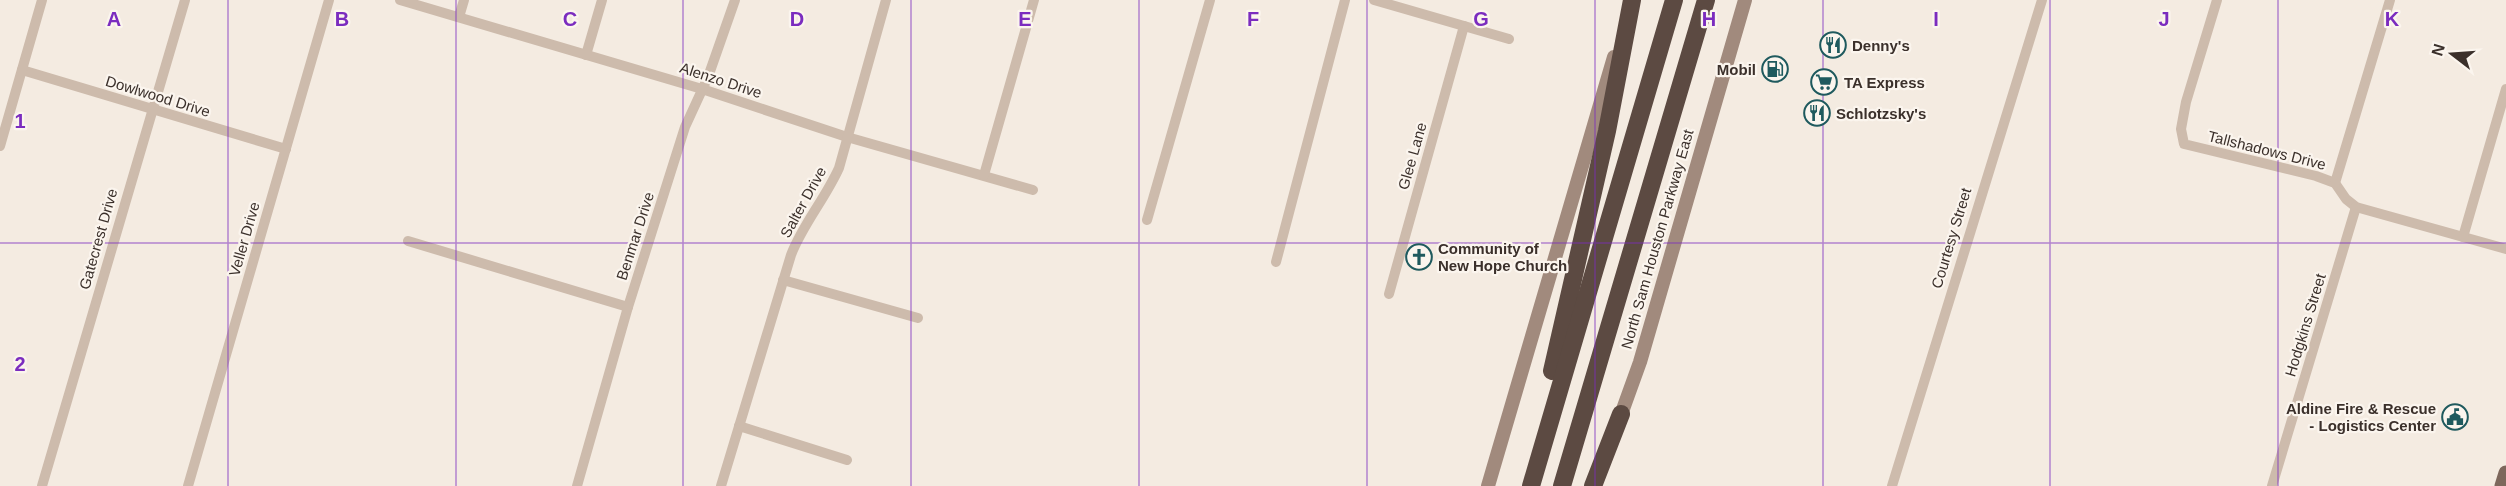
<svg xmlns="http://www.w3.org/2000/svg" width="2506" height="486" font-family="Arial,sans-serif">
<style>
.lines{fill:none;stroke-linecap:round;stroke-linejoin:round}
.street{stroke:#cdbbac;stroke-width:10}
.secondary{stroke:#a18a7d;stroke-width:14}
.primary{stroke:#7d675c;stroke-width:15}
.highway{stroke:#5c4a42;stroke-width:18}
.grid{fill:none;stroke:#7b2cbf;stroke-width:1.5;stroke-opacity:0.55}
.labels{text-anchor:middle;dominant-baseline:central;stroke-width:4.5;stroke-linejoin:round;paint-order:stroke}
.poi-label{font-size:15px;font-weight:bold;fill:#3b302b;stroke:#fbf5ee;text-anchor:start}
.street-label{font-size:15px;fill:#3b302b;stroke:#fbf5ee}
.grid-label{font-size:20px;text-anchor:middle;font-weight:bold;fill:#7b2cbf;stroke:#fbf5ee;stroke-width:4.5;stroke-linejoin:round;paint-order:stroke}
</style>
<rect width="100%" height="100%" fill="#f4ebe1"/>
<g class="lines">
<g class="street">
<path d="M400 0 702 89 847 137 1033 190"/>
<path d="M1374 0 1509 39"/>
<path d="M2217 0 2186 102 2181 129 2184 144 2316 176 2335 183 2346 199 2356 207 2506 249"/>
<path d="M459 17 464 0"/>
<path d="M586 55 602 0"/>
<path d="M22 70 286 149"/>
<path d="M0 146 42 0"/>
<path d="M984 175 1034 0"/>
<path d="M2335 183 2390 0"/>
<path d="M1147 220 1210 0"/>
<path d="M2463 237 2506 89"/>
<path d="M408 241 628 307"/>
<path d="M1276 262 1345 0"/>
<path d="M783 280 918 318"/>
<path d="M1389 294 1464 26"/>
<path d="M739 426 847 460"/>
<path d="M42 486 185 0"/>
<path d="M188 486 329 0"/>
<path d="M577 486 628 307 685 127 708 77 735 0"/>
<path d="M721 486 791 255C803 224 825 199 839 168L886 0"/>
<path d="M1892 486 2042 0"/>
<path d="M2272 486 2356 207"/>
</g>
<g class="secondary">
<path d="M1618 423 1640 362 1745 0"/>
<path d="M1488 486 1614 57"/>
</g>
<path class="primary" d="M2502 486 2506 473"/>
<g class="highway">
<path d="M1552 371 1607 131 1632 0"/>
<path d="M1531 486 1674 0"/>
<path d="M1562 486 1706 0"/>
<path d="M1593 486 1621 414"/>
</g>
</g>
<path class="grid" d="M228 0V486M456 0V486M683 0V486M911 0V486M1139 0V486M1367 0V486M1595 0V486M1823 0V486M2050 0V486M2278 0V486M0 243H2506"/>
<defs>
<g id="restaurant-ring" transform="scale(1.35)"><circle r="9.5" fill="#fbf5ee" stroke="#1f5a5e" stroke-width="1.5"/><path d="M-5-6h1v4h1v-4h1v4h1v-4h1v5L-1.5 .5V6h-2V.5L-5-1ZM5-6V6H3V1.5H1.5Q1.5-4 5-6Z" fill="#1f5a5e"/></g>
<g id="fuel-ring" transform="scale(1.35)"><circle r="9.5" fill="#fbf5ee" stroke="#1f5a5e" stroke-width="1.5"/><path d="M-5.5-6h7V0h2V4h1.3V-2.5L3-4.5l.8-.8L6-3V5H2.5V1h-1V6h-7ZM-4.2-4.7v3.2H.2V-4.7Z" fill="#1f5a5e"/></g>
<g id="supermarket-ring" transform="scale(1.35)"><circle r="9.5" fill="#fbf5ee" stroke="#1f5a5e" stroke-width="1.5"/><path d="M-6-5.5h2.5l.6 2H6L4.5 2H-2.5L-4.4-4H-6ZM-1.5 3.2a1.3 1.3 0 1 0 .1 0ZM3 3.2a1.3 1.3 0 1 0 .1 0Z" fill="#1f5a5e"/></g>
<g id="church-ring" transform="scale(1.35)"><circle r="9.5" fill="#fbf5ee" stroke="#1f5a5e" stroke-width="1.5"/><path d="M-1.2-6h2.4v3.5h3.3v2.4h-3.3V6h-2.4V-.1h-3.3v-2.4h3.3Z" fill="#1f5a5e"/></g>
<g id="civic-ring" transform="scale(1.35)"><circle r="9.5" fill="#fbf5ee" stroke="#1f5a5e" stroke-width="1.5"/><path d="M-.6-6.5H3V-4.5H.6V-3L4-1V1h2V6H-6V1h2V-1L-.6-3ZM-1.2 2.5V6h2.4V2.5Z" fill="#1f5a5e"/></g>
</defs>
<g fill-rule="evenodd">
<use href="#restaurant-ring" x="1833" y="45"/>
<use href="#fuel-ring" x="1775" y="69"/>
<use href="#supermarket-ring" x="1824" y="82"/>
<use href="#restaurant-ring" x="1817" y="113"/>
<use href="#church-ring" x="1419" y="257"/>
<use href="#civic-ring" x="2455" y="417"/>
</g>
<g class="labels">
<g class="poi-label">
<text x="1852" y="45">Denny's</text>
<text x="1756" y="69" text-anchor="end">Mobil</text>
<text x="1844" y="82">TA Express</text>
<text x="1836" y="113">Schlotzsky's</text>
<text x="1438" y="248">Community of<tspan x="1438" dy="17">New Hope Church</tspan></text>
<text x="2436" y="408" text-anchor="end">Aldine Fire &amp; Rescue<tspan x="2436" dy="17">- Logistics Center</tspan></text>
</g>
<g class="street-label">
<text transform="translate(721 80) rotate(18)">Alenzo Drive</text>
<text transform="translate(158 96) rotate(17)">Dowlwood Drive</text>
<text transform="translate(2267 150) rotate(14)">Tallshadows Drive</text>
<text transform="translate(1412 156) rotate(-74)">Glee Lane</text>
<text transform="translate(803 202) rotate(-61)">Salter Drive</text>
<text transform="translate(635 236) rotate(-72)">Benmar Drive</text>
<text transform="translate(1951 238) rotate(-73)">Courtesy Street</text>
<text transform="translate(98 239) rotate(-74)">Gatecrest Drive</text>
<text transform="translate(244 239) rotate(-74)">Veller Drive</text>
<text transform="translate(1657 239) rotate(-74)">North Sam Houston Parkway East</text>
<text transform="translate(2305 325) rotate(-73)">Hodgkins Street</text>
</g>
</g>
<g class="grid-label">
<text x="114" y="26">A</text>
<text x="342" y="26">B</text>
<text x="570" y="26">C</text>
<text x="797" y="26">D</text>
<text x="1025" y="26">E</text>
<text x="1253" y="26">F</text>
<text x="1481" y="26">G</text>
<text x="1709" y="26">H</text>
<text x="1936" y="26">I</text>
<text x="2164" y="26">J</text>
<text x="2392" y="26">K</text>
<text x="20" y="128">1</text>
<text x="20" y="371">2</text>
</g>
<g transform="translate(2452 54) rotate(287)" stroke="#fbf5ee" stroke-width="4.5" paint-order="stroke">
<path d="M0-4.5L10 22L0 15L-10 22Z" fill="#3b302b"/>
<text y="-9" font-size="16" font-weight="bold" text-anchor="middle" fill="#3b302b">N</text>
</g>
</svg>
